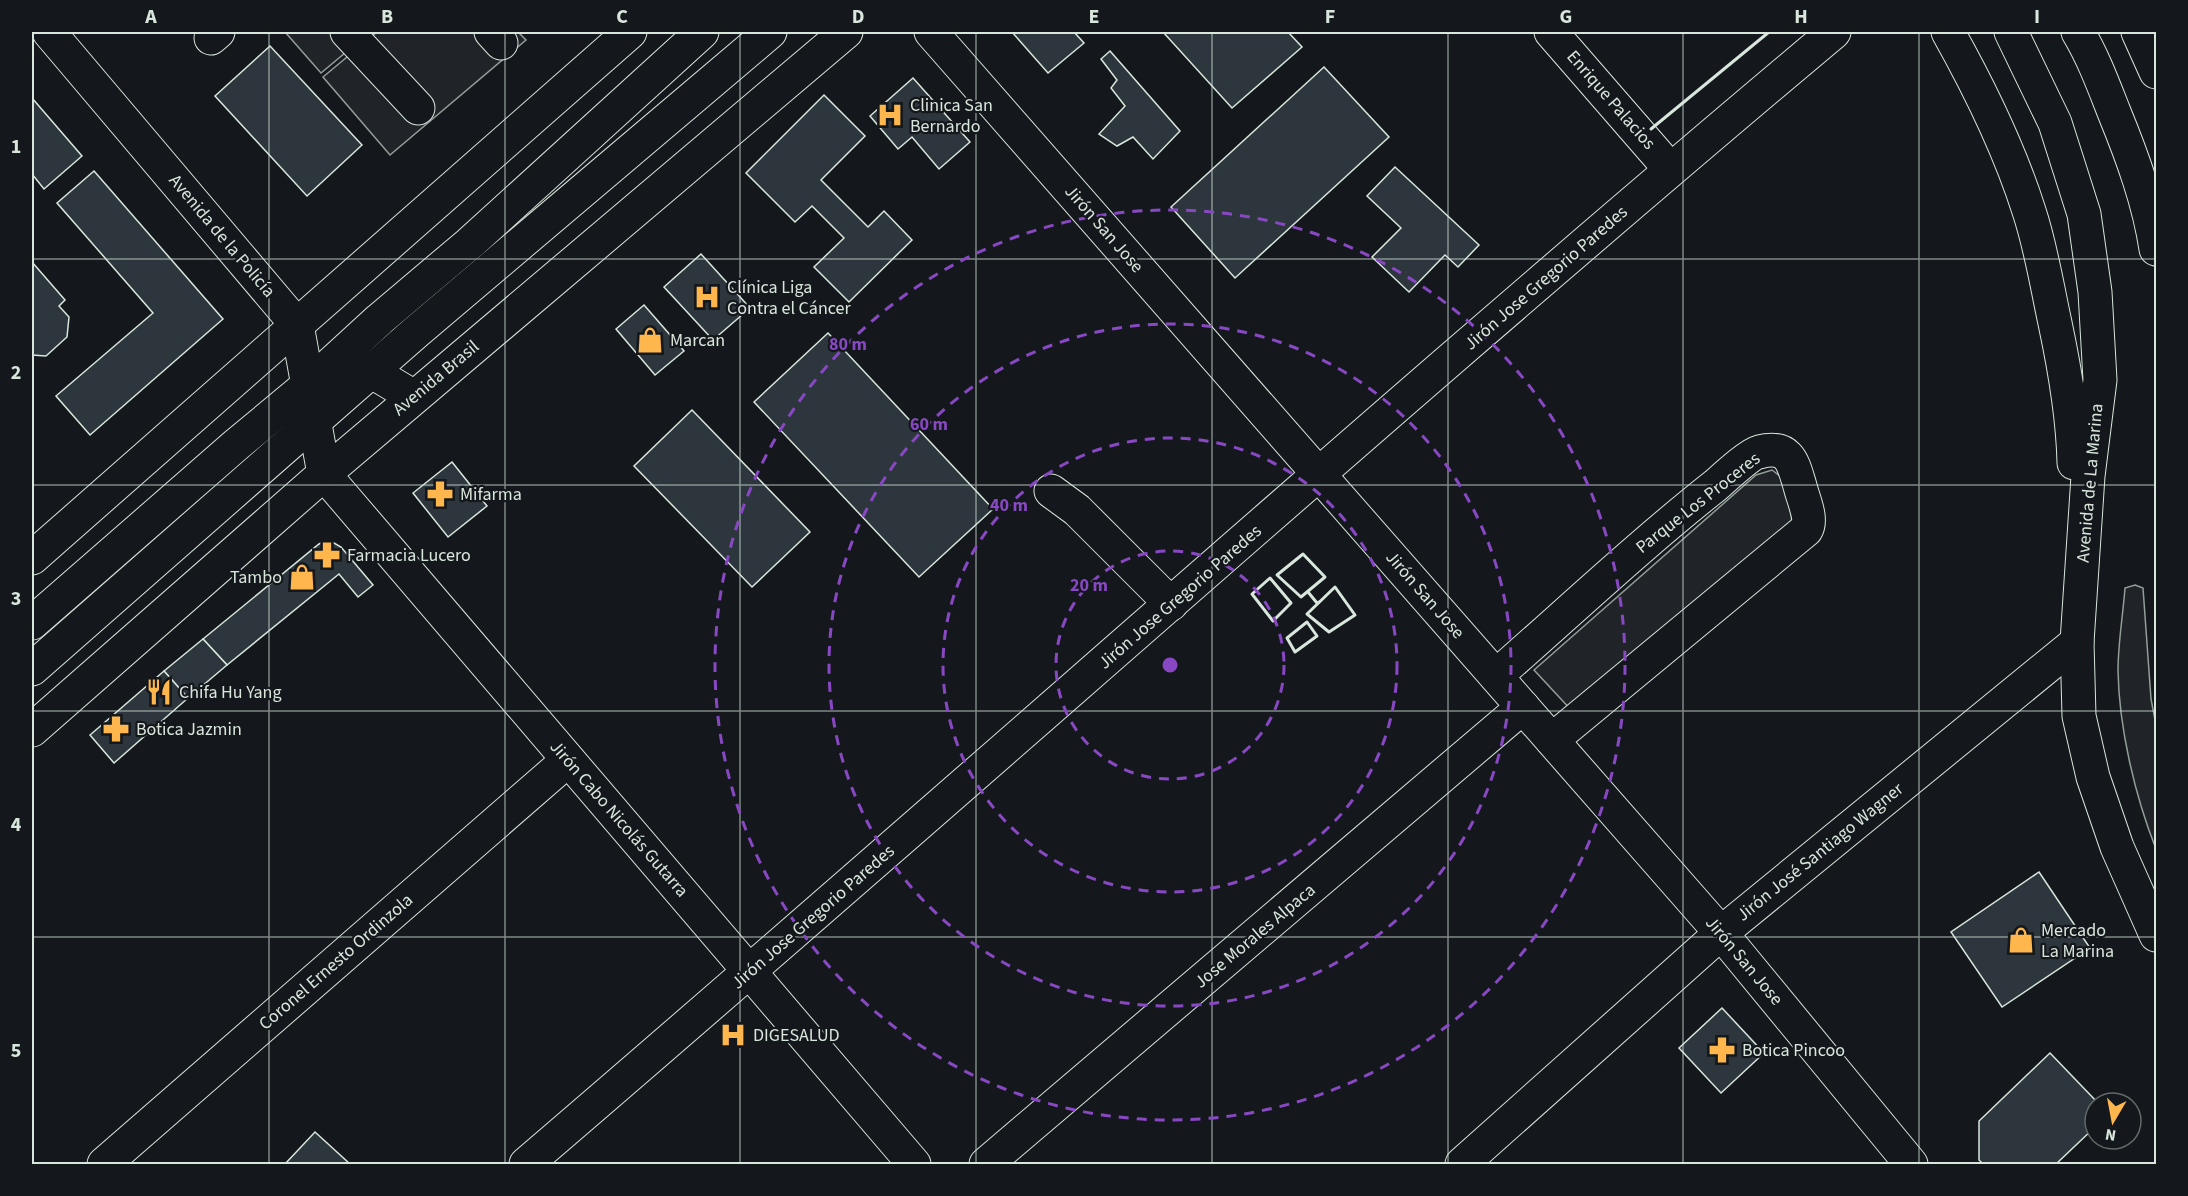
<svg xmlns="http://www.w3.org/2000/svg" width="2188" height="1196" font-family="'Source Sans 3',sans-serif">
<style>
.green{fill:#202428;stroke:#939e99;stroke-width:1.5}
.building{fill:#2c363c;stroke:#d8e6dc;stroke-width:1.5}
.lines{fill:none;stroke-linecap:round;stroke-linejoin:round}
.minor-casing{stroke:#d8e6dc;stroke-width:35}
.major-casing{stroke:#d8e6dc;stroke-width:35}
.minor{stroke:#14181c;stroke-width:33}
.major{stroke:#14181c;stroke-width:33}
.wall{stroke:#d8e6dc;stroke-width:3}
.grid{fill:none;stroke:#d8e6dc;stroke-width:1.5;stroke-opacity:0.55}
.ring{fill:none;stroke:#8948c3;stroke-width:3;stroke-dasharray:10 8}
.labels{text-anchor:middle;dominant-baseline:central;stroke-width:4.5;stroke-linejoin:round;paint-order:stroke}
.street-label{font-size:18px;fill:#d8e6dc;stroke:#14181c}
.poi-label{font-size:18px;fill:#d8e6dc;stroke:#14181c;text-anchor:start}
.centre{fill:#8948c3;stroke:#14181c;stroke-width:3}
.ring-label{font-size:18px;text-anchor:middle;font-weight:bold;fill:#8948c3;stroke:#14181c;stroke-width:4.5;stroke-linejoin:round;paint-order:stroke}
.neatline{fill:none;stroke:#d8e6dc;stroke-width:2}
.grid-label{font-size:20px;text-anchor:middle;font-weight:bold;fill:#d8e6dc}
</style>
<rect width="100%" height="100%" fill="#14181c"/>
<g class="green">
<path d="M285 32H370L321 73Z"/>
<path d="M377 32H518L526 40 390 155 323 77Z"/>
<path d="M1772 470 1785 480 1793 521 1573 712 1534 670 1756 475Z"/>
<path d="M2135 585 2143 588 2151 699 2156 725V849C2135 796 2119 728 2118 671 2118 643 2123 615 2125 588Z"/>
</g>
<g class="building">
<path d="M1012 32H1074L1084 43 1048 73Z"/>
<path d="M1163 32H1288L1302 47 1232 108Z"/>
<path d="M270 46 362 145 307 196 215 96Z"/>
<path d="M1110 51 1180 131 1153 159 1133 137 1117 146 1099 134 1125 106 1111 88 1117 80 1101 59Z"/>
<path d="M1324 67 1389 137 1235 278 1171 207Z"/>
<path d="M913 78 970 142 939 169 912 137 898 149 870 116Z"/>
<path d="M824 95 865 136 821 180 868 227 884 211 912 240 849 302 814 267 844 238 812 206 795 222 746 173Z"/>
<path d="M32 98 82 156 44 189 32 174Z"/>
<path d="M1395 167 1479 245 1458 267 1445 255 1409 292 1372 257 1401 228 1367 196Z"/>
<path d="M94 171 223 319 90 435 56 396 153 313 57 203Z"/>
<path d="M701 254 750 308 713 340 664 287Z"/>
<path d="M32 262 65 300 59 306 69 317 67 337 46 356 32 355Z"/>
<path d="M644 305 684 351 655 375 616 329Z"/>
<path d="M828 333 993 509 919 577 754 402Z"/>
<path d="M692 410 810 532 752 587 634 466Z"/>
<path d="M452 462 487 506 448 537 413 493Z"/>
<path d="M325 541 334 543 341 547 373 585 358 597 339 574 227 665 203 639 319 544Z"/>
<path d="M203 639 227 665 188 698 164 671Z"/>
<path d="M164 671 188 698 114 763 90 735Z"/>
<path d="M2039 872 2090 948 2002 1007 1951 932Z"/>
<path d="M1722 1008 1764 1053 1721 1093 1679 1048Z"/>
<path d="M2050 1053 2098 1103H2095V1127L2056 1164H1983L1979 1160V1121Z"/>
<path d="M315 1132 350 1164H285Z"/>
</g>
<g class="lines">
<g class="minor-casing">
<g id="minor">
<path d="M49 32 297 325 324 474 914 1164"/>
<path d="M347 32 418 108"/>
<path d="M491 32 501 43"/>
<path d="M931 32 1721 933 1911 1164"/>
<path d="M1551 32 1670 169"/>
<path d="M211 38 218 32"/>
<path d="M354 361 414 397"/>
<path d="M1051 491 1077 510 1171 604"/>
<path d="M32 623 236 445 307 386 380 319 470 243 702 32"/>
<path d="M32 669 416 332 770 32"/>
<path d="M1496 676C1569 612 1640 545 1716 485 1725 477 1750 454 1759 452 1790 444 1793 463 1800 486 1803 499 1813 519 1806 530L1552 740"/>
<path d="M104 1164 568 760"/>
<path d="M526 1164C964 789 1393 402 1834 32"/>
<path d="M986 1164 1523 707"/>
<path d="M1462 1164 1721 933 2077 642"/>
</g>
</g>
<g class="major-casing">
<g id="major">
<path d="M1948 32C1980 89 2009 148 2029 211 2041 247 2047 286 2055 323 2065 370 2073 416 2074 463"/>
<path d="M2011 32 2055 123 2084 214 2095 292 2100 380 2088 476 2077 642 2079 716 2093 777 2117 847 2156 935"/>
<path d="M2078 32C2093 57 2103 84 2114 112 2132 156 2149 202 2156 249"/>
<path d="M2138 32 2156 72"/>
<path d="M32 558 630 32"/>
<path d="M32 730 324 474 846 32"/>
</g>
</g>
<use href="#minor" class="minor"/>
<use href="#major" class="major"/>
<g class="wall">
<path d="M1651 129 1769 32"/>
<path d="M1303 554 1325 577 1301 597 1277 575Z"/>
<path d="M1270 578 1291 603 1273 621 1252 594Z"/>
<path d="M1335 587 1355 615 1329 632 1307 614Z"/>
<path d="M1308 592 1317 603 1319 602"/>
<path d="M1307 622 1317 636 1295 652 1287 638Z"/>
</g>
</g>
<path class="grid" d="M269 32V1164M505 32V1164M740 32V1164M976 32V1164M1212 32V1164M1448 32V1164M1683 32V1164M1919 32V1164M32 259H2156M32 485H2156M32 711H2156M32 937H2156"/>
<g class="ring">
<circle cx="1170" cy="665" r="114"/>
<circle cx="1170" cy="665" r="227"/>
<circle cx="1170" cy="665" r="341"/>
<circle cx="1170" cy="665" r="455"/>
</g>
<defs>
<g id="hospital-bare" transform="scale(2.07)"><path d="M-5-5h3v3.5h4V-5h3V5h-3V1.5h-4V5h-3Z" fill="#ffb74d" stroke="#14181c" stroke-width="2.5" paint-order="stroke"/></g>
<g id="shop-bare" transform="scale(2.07)"><path d="M-5-2.5h2.3a2.7 3.5 0 0 1 5.4 0H5L5.5 6h-11ZM-1.5-2.5h3a1.5 2.3 0 0 0-3 0Z" fill="#ffb74d" stroke="#14181c" stroke-width="2.5" paint-order="stroke"/></g>
<g id="pharmacy-bare" transform="scale(2.07)"><path d="M-2-6h4v4h4v4h-4v4h-4v-4h-4v-4h4Z" fill="#ffb74d" stroke="#14181c" stroke-width="2.5" paint-order="stroke"/></g>
<g id="restaurant-bare" transform="scale(2.07)"><path d="M-5-6h1v4h1v-4h1v4h1v-4h1v5L-1.5 .5V6h-2V.5L-5-1ZM5-6V6H3V1.5H1.5Q1.5-4 5-6Z" fill="#ffb74d" stroke="#14181c" stroke-width="2.5" paint-order="stroke"/></g>
</defs>
<g fill-rule="evenodd">
<use href="#hospital-bare" x="890" y="115"/>
<use href="#hospital-bare" x="707" y="297"/>
<use href="#shop-bare" x="650" y="340"/>
<use href="#pharmacy-bare" x="440" y="494"/>
<use href="#pharmacy-bare" x="327" y="555"/>
<use href="#shop-bare" x="302" y="577"/>
<use href="#restaurant-bare" x="159" y="692"/>
<use href="#pharmacy-bare" x="116" y="729"/>
<use href="#shop-bare" x="2021" y="940"/>
<use href="#hospital-bare" x="733" y="1035"/>
<use href="#pharmacy-bare" x="1722" y="1050"/>
</g>
<g class="labels">
<g class="street-label">
<text transform="translate(1611 100) rotate(49)">Enrique Palacios</text>
<text transform="translate(1104 229) rotate(49)">Jirón San Jose</text>
<text transform="translate(222 236) rotate(50)">Avenida de la Policía</text>
<text transform="translate(1546 278) rotate(-41)">Jirón Jose Gregorio Paredes</text>
<text transform="translate(436 378) rotate(-40)">Avenida Brasil</text>
<text transform="translate(2090 483) rotate(-85)">Avenida de La Marina</text>
<text transform="translate(1698 503) rotate(-38)">Parque Los Proceres</text>
<text transform="translate(1425 595) rotate(49)">Jirón San Jose</text>
<text transform="translate(1180 597) rotate(-41)">Jirón Jose Gregorio Paredes</text>
<text transform="translate(619 819) rotate(49)">Jirón Cabo Nicolás Gutarra</text>
<text transform="translate(1820 852) rotate(-39)">Jirón José Santiago Wagner</text>
<text transform="translate(813 917) rotate(-41)">Jirón Jose Gregorio Paredes</text>
<text transform="translate(1255 936) rotate(-40)">Jose Morales Alpaca</text>
<text transform="translate(1744 961) rotate(50)">Jirón San Jose</text>
<text transform="translate(336 962) rotate(-41)">Coronel Ernesto Ordinzola</text>
</g>
<g class="poi-label">
<text x="910" y="105">Clinica San<tspan x="910" dy="21">Bernardo</tspan></text>
<text x="727" y="287">Clínica Liga<tspan x="727" dy="21">Contra el Cáncer</tspan></text>
<text x="670" y="340">Marcan</text>
<text x="460" y="494">Mifarma</text>
<text x="347" y="555">Farmacia Lucero</text>
<text x="282" y="577" text-anchor="end">Tambo</text>
<text x="179" y="692">Chifa Hu Yang</text>
<text x="136" y="729">Botica Jazmin</text>
<text x="2041" y="930">Mercado<tspan x="2041" dy="21">La Marina</tspan></text>
<text x="753" y="1035">DIGESALUD</text>
<text x="1742" y="1050">Botica Pincoo</text>
</g>
</g>
<circle cx="1170" cy="665" r="9" class="centre"/>
<g class="ring-label">
<text x="848" y="350">80 m</text>
<text x="929" y="430">60 m</text>
<text x="1009" y="511">40 m</text>
<text x="1089" y="591">20 m</text>
</g>
<rect width="2188" height="1196" fill="none" stroke="#14181c" stroke-width="66"/>
<g transform="translate(2113 1121) rotate(190)"><circle r="28" fill="#14181c" stroke="#626a69" stroke-width="1.5"/>
<path d="M0-4.5L10 22L0 15L-10 22Z" fill="#ffb74d"/>
<text y="-9" font-size="16" font-weight="bold" text-anchor="middle" fill="#d8e6dc">N</text>
</g>
<rect x="33" y="33" width="2122" height="1130" class="neatline"/>
<g class="grid-label">
<text x="151" y="23">A</text>
<text x="387" y="23">B</text>
<text x="622" y="23">C</text>
<text x="858" y="23">D</text>
<text x="1094" y="23">E</text>
<text x="1330" y="23">F</text>
<text x="1566" y="23">G</text>
<text x="1801" y="23">H</text>
<text x="2037" y="23">I</text>
<text x="16" y="153">1</text>
<text x="16" y="379">2</text>
<text x="16" y="605">3</text>
<text x="16" y="831">4</text>
<text x="16" y="1057">5</text>
</g>
</svg>
